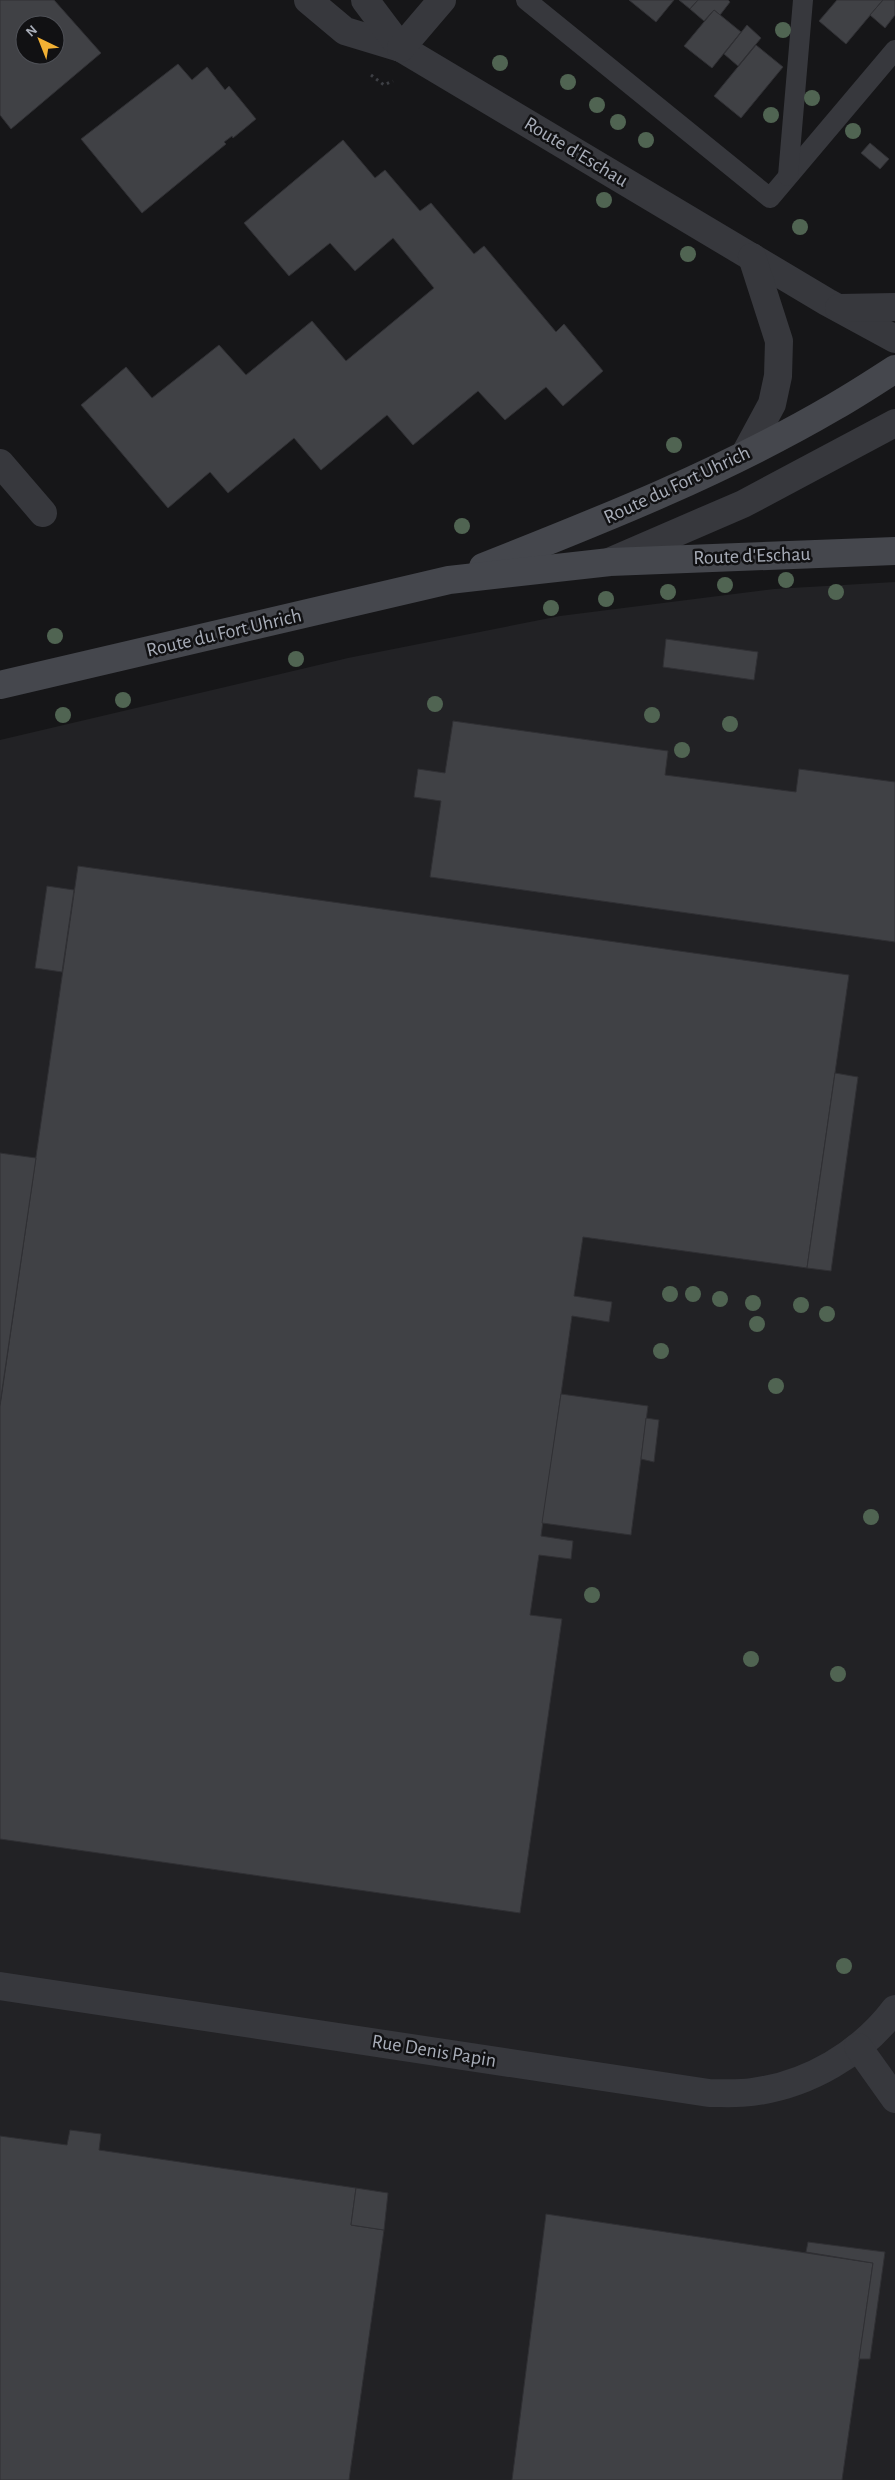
<svg xmlns="http://www.w3.org/2000/svg" width="895" height="2480" font-family="'Alegreya Sans',sans-serif">
<style>
.built{fill:#222225}
.building{fill:#404145;stroke:#303034;fill-rule:evenodd}
.lines{fill:none;stroke-linecap:round;stroke-linejoin:round}
.path{stroke:#3d3f44;stroke-width:3;stroke-dasharray:2.5 4;stroke-linecap:butt}
.service{stroke:#37383d;stroke-width:20}
.minor{stroke:#37383d;stroke-width:28}
.tertiary{stroke:#37383d;stroke-width:28}
.secondary{stroke:#45474d;stroke-width:28}
.tree{fill:#506452}
.labels{text-anchor:middle;dominant-baseline:central;stroke-width:5;stroke-linejoin:round;paint-order:stroke}
.street-label{font-size:20px;fill:#a8adb8;stroke:#111113}
</style>
<rect width="100%" height="100%" fill="#161618"/>
<path class="built" d="M895 582V2480H0V740L348 658 560 616 774 589Z"/>
<g class="building">
<path d="M0 0H54L101 53 11 129 0 115ZM25 25H55V55H25Z"/>
<path d="M629 0H674L656 22Z"/>
<path d="M679 0H698L690 9Z"/>
<path d="M698 0H728L730 2 720 15 714 10 704 21 690 9Z"/>
<path d="M837 0H883L846 44 819 21Z"/>
<path d="M883 0H895V15L885 28 870 15Z"/>
<path d="M714 10 741 32 712 68 684 46Z"/>
<path d="M747 25 761 38 738 66 724 54Z"/>
<path d="M756 45 783 67 741 118 714 96Z"/>
<path d="M178 64 192 80 207 67 225 90 229 86 256 119 233 138 232 136 224 142 226 144 142 213 81 139Z"/>
<path d="M343 140 375 178 385 170 420 211 431 203 474 254 484 246 556 332 564 324 603 371 563 406 546 387 505 420 478 391 413 445 387 415 321 470 294 438 228 493 210 472 168 508 81 405 126 367 152 398 219 345 246 375 312 321 346 361 434 288 393 238 355 271 330 243 289 276 244 223Z"/>
<path d="M870 143 889 159 880 169 861 153Z"/>
<path d="M666 639 758 652 754 680 663 667Z"/>
<path d="M453 721 668 751 665 775 796 792 799 769 895 782V942L430 877 441 801 414 797 418 769 445 773Z"/>
<path d="M78 866 849 975 807 1268 583 1237 574 1296 612 1302 609 1322 572 1316 541 1536 573 1541 571 1559 539 1555 530 1615 562 1619 520 1913 0 1839V1406Z"/>
<path d="M47 886 74 890 62 972 35 968Z"/>
<path d="M835 1073 858 1077 831 1271 807 1268Z"/>
<path d="M0 1153 36 1158 0 1404Z"/>
<path d="M561 1394 648 1406 631 1535 542 1523Z"/>
<path d="M646 1418 659 1420 654 1462 641 1459Z"/>
<path d="M70 2130 101 2134 99 2150 356 2188 351 2225 384 2230 349 2480H0V2136L67 2145Z"/>
<path d="M356 2188 388 2193 384 2230 351 2225Z"/>
<path d="M546 2214 873 2263 842 2480H512Z"/>
<path d="M808 2242 885 2252 870 2359H859L873 2263 806 2252Z"/>
</g>
<g class="lines">
<path class="path" d="M371 75 384 85 393 81"/>
<g class="service">
<path d="M526 0 770 198 895 50"/>
<path d="M788 176 803 0"/>
</g>
<g class="minor">
<path d="M308 0 345 31 401 48 827 302 895 339"/>
<path d="M365 0 401 48"/>
<path d="M401 48 442 0"/>
<path d="M839 308 895 307"/>
<path d="M745 454 772 404 778 376 779 341 752 257"/>
<path d="M0 463 43 513"/>
<path d="M0 1986 709 2093C723 2093 738 2094 752 2092 808 2085 861 2054 895 2009"/>
<path d="M858 2047 895 2099"/>
</g>
<path class="tertiary" d="M611 561 743 504 895 423"/>
<g class="secondary">
<path d="M483 567C602 520 723 472 834 407 855 395 875 382 895 369"/>
<path d="M0 685 449 580 610 562 895 551"/>
</g>
</g>
<g class="tree">
<circle cx="783" cy="30" r="8"/>
<circle cx="500" cy="63" r="8"/>
<circle cx="568" cy="82" r="8"/>
<circle cx="812" cy="98" r="8"/>
<circle cx="597" cy="105" r="8"/>
<circle cx="771" cy="115" r="8"/>
<circle cx="618" cy="122" r="8"/>
<circle cx="853" cy="131" r="8"/>
<circle cx="646" cy="140" r="8"/>
<circle cx="604" cy="200" r="8"/>
<circle cx="800" cy="227" r="8"/>
<circle cx="688" cy="254" r="8"/>
<circle cx="674" cy="445" r="8"/>
<circle cx="462" cy="526" r="8"/>
<circle cx="786" cy="580" r="8"/>
<circle cx="725" cy="585" r="8"/>
<circle cx="668" cy="592" r="8"/>
<circle cx="836" cy="592" r="8"/>
<circle cx="606" cy="599" r="8"/>
<circle cx="551" cy="608" r="8"/>
<circle cx="55" cy="636" r="8"/>
<circle cx="296" cy="659" r="8"/>
<circle cx="123" cy="700" r="8"/>
<circle cx="435" cy="704" r="8"/>
<circle cx="63" cy="715" r="8"/>
<circle cx="652" cy="715" r="8"/>
<circle cx="730" cy="724" r="8"/>
<circle cx="682" cy="750" r="8"/>
<circle cx="670" cy="1294" r="8"/>
<circle cx="693" cy="1294" r="8"/>
<circle cx="720" cy="1299" r="8"/>
<circle cx="753" cy="1303" r="8"/>
<circle cx="801" cy="1305" r="8"/>
<circle cx="827" cy="1314" r="8"/>
<circle cx="757" cy="1324" r="8"/>
<circle cx="661" cy="1351" r="8"/>
<circle cx="776" cy="1386" r="8"/>
<circle cx="871" cy="1517" r="8"/>
<circle cx="592" cy="1595" r="8"/>
<circle cx="751" cy="1659" r="8"/>
<circle cx="838" cy="1674" r="8"/>
<circle cx="844" cy="1966" r="8"/>
</g>
<g class="labels">
<g class="street-label">
<text transform="translate(576 152) rotate(31)">Route d'Eschau</text>
<text transform="translate(677 485) rotate(-25)">Route du Fort Uhrich</text>
<text transform="translate(752 556) rotate(-2)">Route d'Eschau</text>
<text transform="translate(224 633) rotate(-13)">Route du Fort Uhrich</text>
<text transform="translate(434 2051) rotate(9)">Rue Denis Papin</text>
</g>
</g>
<g transform="translate(40 40) rotate(317)"><circle r="24" fill="#111113" stroke="#4d4f55"/>
<path d="M0-4L9 19L0 12L-9 19Z" fill="#f2b134"/>
<text y="-8" font-size="14" font-weight="bold" text-anchor="middle" fill="#a8adb8">N</text>
</g>
</svg>
